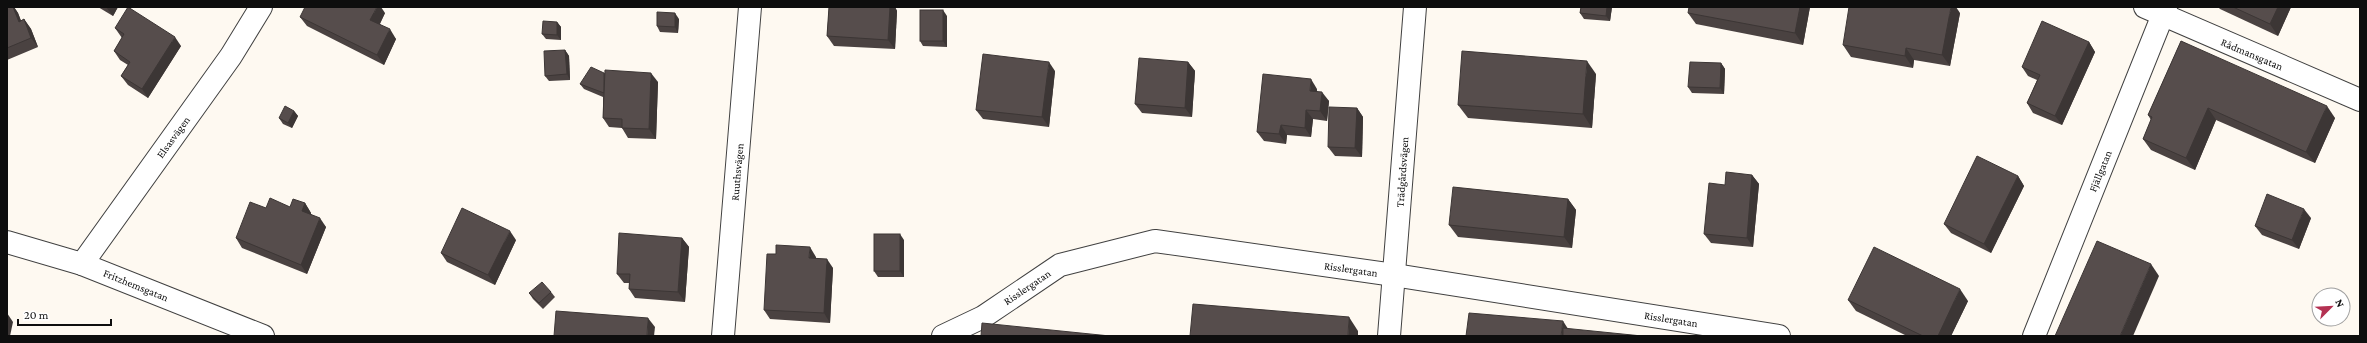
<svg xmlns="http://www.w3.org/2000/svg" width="2367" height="343" font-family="'Crimson Pro',serif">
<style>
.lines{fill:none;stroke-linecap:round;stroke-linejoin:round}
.minor-casing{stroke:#414141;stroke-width:24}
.minor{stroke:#fff;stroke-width:22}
.wall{fill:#4a4241}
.shaded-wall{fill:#3c3635}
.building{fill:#564d4c;stroke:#3c3635}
.labels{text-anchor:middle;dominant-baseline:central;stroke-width:4;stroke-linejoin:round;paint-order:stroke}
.street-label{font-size:11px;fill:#0e0e0e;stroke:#fff}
</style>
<rect width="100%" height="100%" fill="#fef9f1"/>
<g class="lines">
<g class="minor-casing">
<g id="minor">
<path d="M2145 7 2360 100"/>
<path d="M7 242 82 264 263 336"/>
<path d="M82 264 231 56 261 7"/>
<path d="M723 336 750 7"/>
<path d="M943 336 983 317 1060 265 1155 241 1394 275 1779 336"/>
<path d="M1389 336 1415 7"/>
<path d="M2034 336 2166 7"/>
</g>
</g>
<use href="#minor" class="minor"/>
</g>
<g class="wall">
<path d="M7 7H14L18 13 21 21 24 19 31 29 38 47 7 60Z"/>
<path d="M98 7H118L113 16Z"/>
<path d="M829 7H895L897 11 895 49 834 46 827 36Z"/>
<path d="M1581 7H1612L1610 21 1584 19 1580 13Z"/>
<path d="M1810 7 1803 45 1696 24 1688 13Z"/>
<path d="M2218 7H2291L2278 36 2220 9Z"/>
<path d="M385 13 380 24 396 39 384 65 307 26 300 17Z"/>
<path d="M1960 13 1950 66 1914 60 1913 68 1851 57 1843 45Z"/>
<path d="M947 16V47L923 46 920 41Z"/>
<path d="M679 19 678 33 660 32 657 26Z"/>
<path d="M557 22 561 27V40L546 39 542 34Z"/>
<path d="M115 28 181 46 148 98 128 85 121 76 128 65 120 60 114 51 122 38Z"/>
<path d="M2181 41 2335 118 2315 163 2216 120 2195 170 2151 150 2143 139 2151 120 2148 115Z"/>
<path d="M2089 42 2095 52 2062 125 2033 113 2027 103 2037 80 2028 76 2022 67Z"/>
<path d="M565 50 569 56 570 80 549 81 545 76Z"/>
<path d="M1188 62 1195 71 1192 117 1142 113 1135 104Z"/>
<path d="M1721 63 1725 69 1724 94 1692 93 1688 87Z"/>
<path d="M1055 71 1049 127 983 119 976 110Z"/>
<path d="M604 73 658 82 656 139 628 138 622 128 609 127 603 118V97L584 89 580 84Z"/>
<path d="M1596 74 1592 128 1468 118 1458 105Z"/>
<path d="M1317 89V91L1329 101 1327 121 1313 119 1311 137 1287 135 1286 144 1264 141 1257 132Z"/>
<path d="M1357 108 1363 117 1362 157 1335 156 1328 147Z"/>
<path d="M294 111 298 116 292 128 283 124 279 118Z"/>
<path d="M1752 175 1759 184 1753 247 1711 243 1704 234 1725 185Z"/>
<path d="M2018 176 2024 186 1991 253 1951 233 1944 224Z"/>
<path d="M1568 199 1576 210 1572 248 1458 237 1449 225Z"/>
<path d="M305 203 311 213V214L326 227 307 274 242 248 236 238 266 208 290 207Z"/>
<path d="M2311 218 2299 249 2262 235 2255 226Z"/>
<path d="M682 238 689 247 685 302 635 298 629 289V283H624L617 274Z"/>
<path d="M516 240 495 285 447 262 441 253Z"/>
<path d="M904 240V277H878L874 271Z"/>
<path d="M816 257V258L833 268 830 323 770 319 764 310Z"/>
<path d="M551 292 555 297 543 309 533 299 529 293Z"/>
<path d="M1848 300 1968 301 1951 336H1907L1856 311Z"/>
</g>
<g class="shaded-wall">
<path d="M13 7H14L18 13 25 31 19 22Z"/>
<path d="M106 7H118L113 16Z"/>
<path d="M377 7H381L385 13 377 29 370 20Z"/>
<path d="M890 7H895L897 11 895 49 888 40Z"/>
<path d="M1607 7H1612L1610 21 1606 16Z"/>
<path d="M1800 7H1810L1803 45 1795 33Z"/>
<path d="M1951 7H1956L1960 13 1950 66 1942 55Z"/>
<path d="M2278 7H2291L2278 36 2270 24Z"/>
<path d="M943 10 947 16V47L943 41Z"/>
<path d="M675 13 679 19 678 33 675 27Z"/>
<path d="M24 19 31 29 38 47 31 38Z"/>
<path d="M557 22 561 27V40L557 35Z"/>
<path d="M390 29 396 39 384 65 377 55Z"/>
<path d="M175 37 181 46 148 98 142 89Z"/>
<path d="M2089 42 2095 52 2062 125 2055 116Z"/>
<path d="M1906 48 1914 60 1913 68 1905 56Z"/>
<path d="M565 50 569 56 570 80 567 74Z"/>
<path d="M1587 61 1596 74 1592 128 1583 114Z"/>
<path d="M1049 62 1055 71 1049 127 1042 117Z"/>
<path d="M1188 62 1195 71 1192 117 1185 108Z"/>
<path d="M1721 63 1725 69 1724 94 1720 88Z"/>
<path d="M651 73 658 82 656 139 649 129Z"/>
<path d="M1311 79 1317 89 1316 100 1310 91Z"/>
<path d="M1322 92 1329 101 1327 121 1320 111Z"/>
<path d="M2327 106 2335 118 2315 163 2306 152Z"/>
<path d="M1357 108 1363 117 1362 157 1355 148Z"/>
<path d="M2208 108 2216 120 2195 170 2186 158Z"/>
<path d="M1306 110 1313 119 1311 137 1305 128Z"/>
<path d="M294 111 298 116 292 128 288 123Z"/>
<path d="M1281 125 1287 135 1286 144 1279 134Z"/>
<path d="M1752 175 1759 184 1753 247 1747 238Z"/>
<path d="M2018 176 2024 186 1991 253 1984 244Z"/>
<path d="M1568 199 1576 210 1572 248 1564 237Z"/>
<path d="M305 203 311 213 309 220 302 211Z"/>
<path d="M2304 209 2311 218 2299 249 2292 240Z"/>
<path d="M320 218 326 227 307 274 301 265Z"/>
<path d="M510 231 516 240 495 285 488 275Z"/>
<path d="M900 234 904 240V277L900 271Z"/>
<path d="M682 238 689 247 685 302 678 292Z"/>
<path d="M810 247 816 257V267L809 258Z"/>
<path d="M827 259 833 268 830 323 824 313Z"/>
<path d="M2151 264 2159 276 2133 336H2120Z"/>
<path d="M1960 289 1968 301 1951 336H1938Z"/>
<path d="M7 313 13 322 10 336H7Z"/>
<path d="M1349 317 1358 331V336H1348Z"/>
<path d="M648 318 655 327 654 336H647Z"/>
<path d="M1563 321 1572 335V336H1561Z"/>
</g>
<g class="building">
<path d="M7 7H13L19 22 24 19 31 38 7 48Z"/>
<path d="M128 7 175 37 142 89 121 76 130 62 114 51 124 34 115 28Z"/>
<path d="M305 7H377L370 20 390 29 377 55 300 17Z"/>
<path d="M829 7H890L888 40 827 36Z"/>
<path d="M1581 7H1607L1606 16 1580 13Z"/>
<path d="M1689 7H1800L1795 33 1688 13Z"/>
<path d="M1849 7H1951L1942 55 1906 48 1905 56 1843 45Z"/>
<path d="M2233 7H2278L2270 24Z"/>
<rect x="920" y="10" width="23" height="31"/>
<path d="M657 12 675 13V27L657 26Z"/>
<path d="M543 21 557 22V35L542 34Z"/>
<path d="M2042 21 2089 42 2055 116 2027 103 2040 75 2022 67Z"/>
<path d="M2181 41 2327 106 2306 152 2208 108 2186 158 2143 139 2152 117 2148 115Z"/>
<path d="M565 50 567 74 545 76 544 51Z"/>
<path d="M1462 51 1587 61 1583 114 1458 105Z"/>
<path d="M983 54 1049 62 1042 117 976 110Z"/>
<path d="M1139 58 1188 62 1185 108 1135 104Z"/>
<path d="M1690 62 1721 63 1720 88 1688 87Z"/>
<path d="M591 67 604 73V93L580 84Z"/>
<path d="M605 70 651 73 649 129 622 128V119L603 118Z"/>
<path d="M1263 74 1311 79 1310 91 1322 92 1320 111 1306 110 1305 128 1281 125 1279 134 1257 132Z"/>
<path d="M285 106 294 111 288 123 279 118Z"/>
<path d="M1329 107 1357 108 1355 148 1328 147Z"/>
<path d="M1977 156 2018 176 1984 244 1944 224Z"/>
<path d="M1726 172 1752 175 1747 238 1704 234 1709 183 1725 185Z"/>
<path d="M1453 187 1568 199 1564 237 1449 225Z"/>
<path d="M2267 194 2304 209 2292 240 2255 226Z"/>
<path d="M270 198 290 207 293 199 305 203 302 211 320 218 301 265 236 238 250 202 266 208Z"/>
<path d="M462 208 510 231 488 275 441 253Z"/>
<path d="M619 233 682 238 678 292 629 289 630 274H617Z"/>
<rect x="874" y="234" width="26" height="37"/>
<path d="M2097 241 2151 264 2120 336H2055Z"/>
<path d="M776 245 810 247 809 258 827 259 824 313 764 310 767 254H776Z"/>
<path d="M1874 247 1960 289 1938 336H1923L1848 300Z"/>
<path d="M542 282 551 292 539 303 529 293Z"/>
<path d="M1193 304 1349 317 1348 336H1190Z"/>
<path d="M556 311 648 318 647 336H554Z"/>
<path d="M1469 313 1563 321 1561 336H1466Z"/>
<path d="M982 323 1110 336H981Z"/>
<path d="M1563 328 1642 336H1563Z"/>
</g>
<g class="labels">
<g class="street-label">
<text transform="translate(2252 54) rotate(23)">Rådmansgatan</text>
<text transform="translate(173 137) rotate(-54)">Elsasvägen</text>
<text transform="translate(2100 171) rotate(-68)">Fjällgatan</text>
<text transform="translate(737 172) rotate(-85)">Ruuthsvägen</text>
<text transform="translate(1402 172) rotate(-86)">Trädgårdsvägen</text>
<text transform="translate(1351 269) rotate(8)">Risslergatan</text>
<text transform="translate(136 285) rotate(22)">Fritzhemsgatan</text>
<text transform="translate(1027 287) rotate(-34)">Risslergatan</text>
<text transform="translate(1671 319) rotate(9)">Risslergatan</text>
</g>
</g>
<rect width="2367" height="343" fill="none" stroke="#0e0e0e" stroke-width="16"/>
<g transform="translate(2331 307) rotate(66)"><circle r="19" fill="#ffffff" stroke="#9f9f9f"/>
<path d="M0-3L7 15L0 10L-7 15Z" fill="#b43152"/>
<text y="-6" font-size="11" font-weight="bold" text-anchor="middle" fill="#0e0e0e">N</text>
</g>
<path d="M18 319v6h93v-6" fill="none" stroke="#0e0e0e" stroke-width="2"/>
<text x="24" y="319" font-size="12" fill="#0e0e0e" stroke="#ffffff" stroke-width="3" paint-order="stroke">20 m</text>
</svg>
